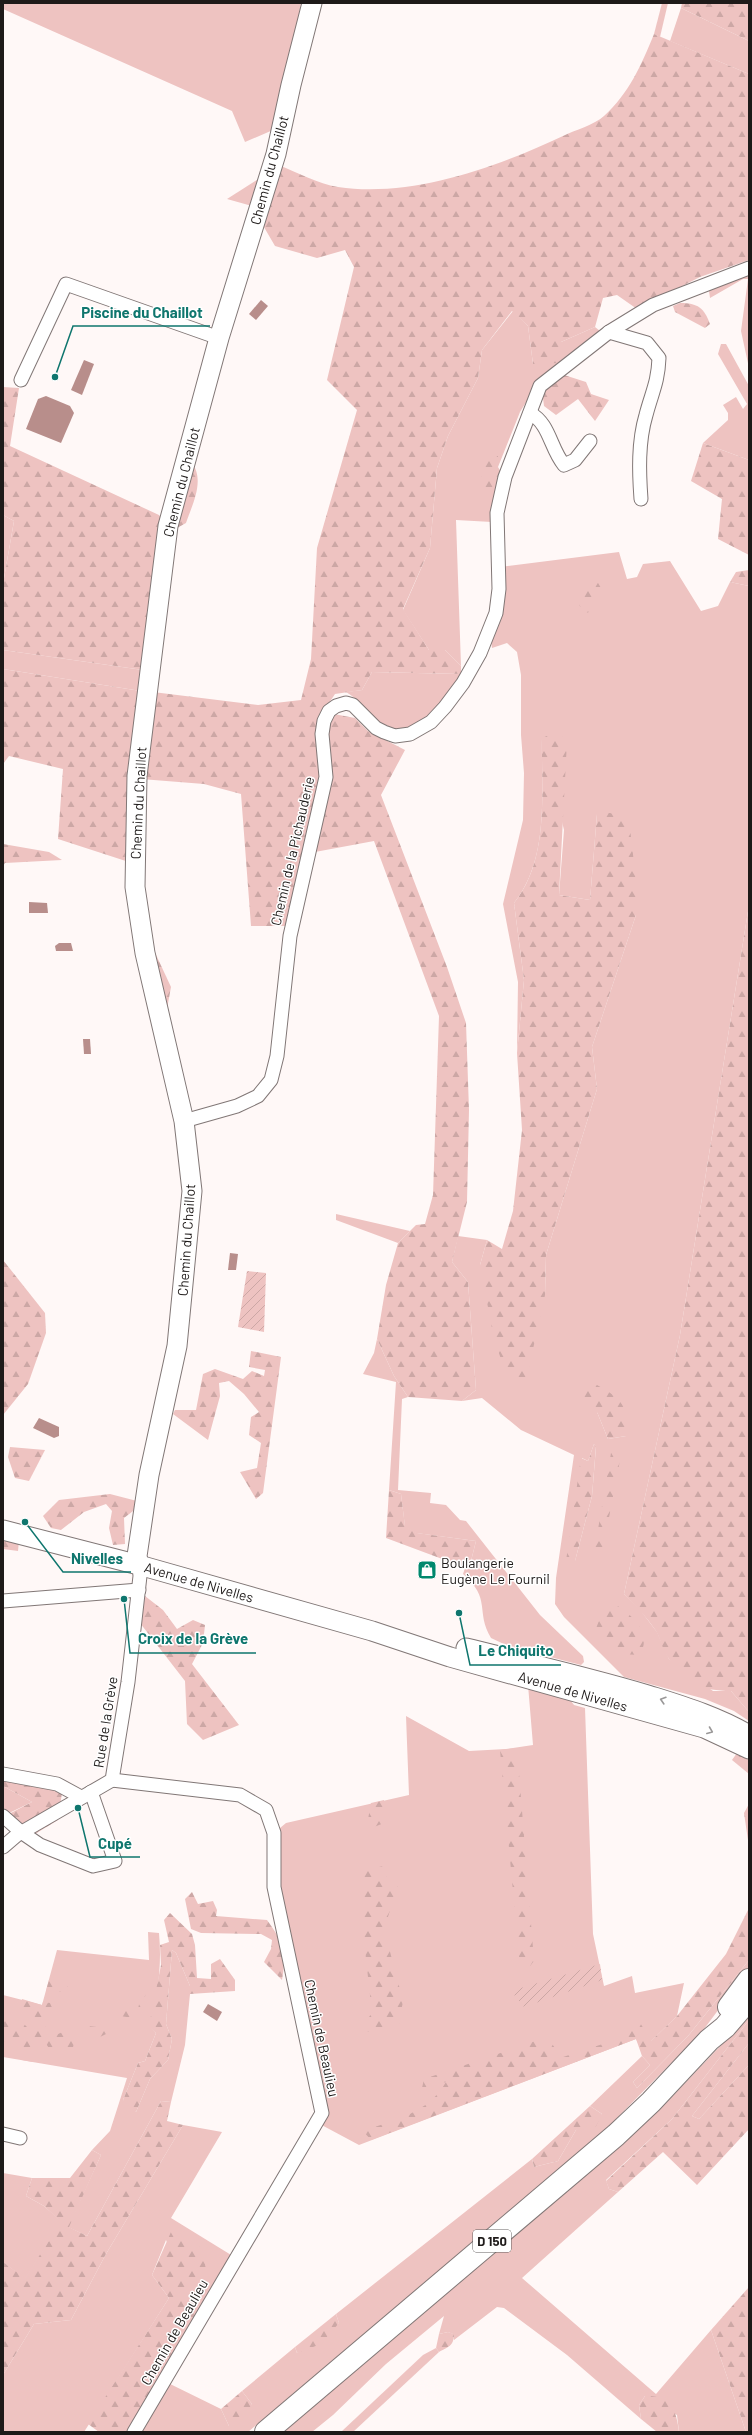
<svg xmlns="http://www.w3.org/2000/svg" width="752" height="2435" font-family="Barlow,sans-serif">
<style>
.green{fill:#eec3c1;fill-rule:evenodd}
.forest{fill:url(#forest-firs)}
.garden{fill:url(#garden-furrows)}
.water{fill:#b88e8b}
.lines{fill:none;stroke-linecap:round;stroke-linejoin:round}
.street-casing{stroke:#817776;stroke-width:15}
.secondary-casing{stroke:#817776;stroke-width:21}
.highway-casing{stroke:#817776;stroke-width:24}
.street{stroke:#fff;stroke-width:13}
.secondary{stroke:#fff;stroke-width:19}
.highway{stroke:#fff;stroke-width:22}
.oneway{stroke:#9a9898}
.labels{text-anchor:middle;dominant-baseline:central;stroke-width:3;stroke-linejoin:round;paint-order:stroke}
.shield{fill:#fff;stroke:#625f5e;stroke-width:1}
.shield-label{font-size:13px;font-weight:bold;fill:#1e1a19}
.street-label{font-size:14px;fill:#1e1a19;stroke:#fff}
.poi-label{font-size:14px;fill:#1e1a19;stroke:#fff;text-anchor:start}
.leader{fill:none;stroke:#0f766e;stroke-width:1.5}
.callout-dot{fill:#0f766e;stroke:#fff;stroke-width:1.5}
.callout-label{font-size:15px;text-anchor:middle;font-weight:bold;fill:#0f766e;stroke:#fff;stroke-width:3;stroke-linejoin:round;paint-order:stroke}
</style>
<defs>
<pattern id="forest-firs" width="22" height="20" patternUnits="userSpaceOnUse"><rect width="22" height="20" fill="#eec3c1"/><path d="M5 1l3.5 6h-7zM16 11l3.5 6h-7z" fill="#cca7a5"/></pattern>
<pattern id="garden-furrows" width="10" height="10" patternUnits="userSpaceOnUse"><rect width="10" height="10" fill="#eec3c1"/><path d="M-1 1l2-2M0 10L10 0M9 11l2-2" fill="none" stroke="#cca7a5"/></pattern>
</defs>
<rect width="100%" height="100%" fill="#fff8f7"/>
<g class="green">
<path d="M3 3H301L294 42 273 130 245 142 232 111 3 9Z"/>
<path d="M662 3H668L660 37 654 34Z"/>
<path d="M681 8 749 41V74L670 41Z"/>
<path d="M260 178 252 206 227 199Z"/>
<path d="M749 274V368L741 331 748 279H743L710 298 709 291 718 284Z"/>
<path d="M513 311 528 326 533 364 561 342 595 327 600 331 559 363 536 386 520 412 498 467 492 522 456 520 461 666 445 650H429L403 610 430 548 437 468 448 436 478 378 482 350Z"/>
<path d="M721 344H726L749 386V460L703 443 728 420V413L723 405 736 397 743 409 747 404 718 354Z"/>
<path d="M3 515 14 521 3 584Z"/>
<path d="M619 552 627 579 637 577 643 564 670 561 701 611 718 606 730 582 749 586V905L680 1335 624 1594 641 1611 657 1632 669 1659 713 1691H731L749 1712V1721L734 1711 705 1699 624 1677 564 1617 555 1604 556 1578 574 1455 521 1430 482 1398 462 1401 476 1390 468 1282 452 1262 458 1236 487 1240 480 1265 545 1295 546 1255 597 1089 592 1047 636 915 597 814 590 900 559 895 564 830 542 738C541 792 550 858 514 903L524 980 517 1053 518 982 503 904 523 820 524 773 521 735V675L517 652 507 643 492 648 490 633 499 567ZM597 1412 626 1436 608 1439ZM594 1444 596 1447 592 1496 575 1561 582 1458 588 1461Z"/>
<path d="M3 650 150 671 147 692 3 669Z"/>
<path d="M372 672 461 674C445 698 428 730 396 729 390 729 382 727 376 722 366 712 359 699 346 692L362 690Z"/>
<path d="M336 1214 410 1231 398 1243 336 1220Z"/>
<path d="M377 1339 394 1376 408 1397 402 1399 398 1490 431 1493 430 1503 446 1505 460 1520 466 1521 540 1615 583 1656 584 1662 581 1665 508 1646 491 1638C475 1611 492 1599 463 1574L465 1568 469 1569 476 1541 416 1533 405 1527 401 1494 389 1490 396 1382 363 1374 374 1353Z"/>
<path d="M528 1685 565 1693 574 1705 585 1708 593 1934 604 1986 632 1976 635 1993 684 1983 677 2016 642 2050 636 2039 359 2145 316 2122 322 2113 274 1887V1833L286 1823 409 1795 406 1716 469 1751 506 1749 533 1745Z"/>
<path d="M3 1786 32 1802 5 1815 3 1813Z"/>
<path d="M148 1932 159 1933C162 1965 158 1994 150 2026L156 2033 145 2061 138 2063 123 2100 136 2112 150 2079 168 2060 172 2039 166 2024 172 1950 176 1953 190 1986V1994L185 2045 171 2102 161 2101 87 2236 68 2227 101 2155 92 2150 110 2131 127 2078 3 2057V1995L42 2005 57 1950 149 1960Z"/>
<path d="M749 1960V1969L701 2033 600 2135 248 2432H136L164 2381 221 2409 229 2426 252 2404 242 2391 295 2347 297 2353 339 2323 336 2314 532 2159 534 2167 558 2161 576 2130 602 2114 590 2106 642 2056 650 2065 633 2082 637 2088 688 2036Z"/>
<path d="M749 2010V2020L672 2119 606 2180 609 2189 618 2192 522 2278 656 2394 711 2330 746 2432H679L677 2415 645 2396 639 2405 641 2419 567 2355 504 2308 497 2307 454 2340 453 2334 448 2332 439 2334 444 2316 386 2364 333 2415 312 2432H279L666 2103 726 2040Z"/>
<path d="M749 2043V2065L699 2119 692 2116Z"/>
<path d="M183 2125 222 2132 171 2218 236 2258 205 2311 195 2304 166 2240 152 2275 169 2298 84 2432H3V2375L34 2324 71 2320 106 2254Z"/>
<path d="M3 2173 32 2178 26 2196 44 2206 62 2222 25 2279 3 2262Z"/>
<path d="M436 2348 439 2352 353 2432H341L423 2355Z"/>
</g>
<g class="forest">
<path d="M682 3H749V41L681 8Z"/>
<path d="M654 34 749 74V260L700 277 637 309 617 295 603 298 595 327 561 342 559 363 533 364 528 326 512 311 482 350 478 378 448 436 437 468 430 548 403 609 429 650H445L461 666V674L372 672 362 690 335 694 323 712 355 718 368 731 405 750 381 795 447 967 466 1023 469 1110 467 1202 452 1262 468 1282 476 1390 462 1401 408 1397 394 1376 377 1339 386 1285 398 1243 416 1225 425 1224 433 1195 439 1016 374 841 315 852 287 926H251L241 794 204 784 141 779 153 692 258 705 301 700 311 659 317 548 357 410 327 380 354 267 345 250 317 258 275 246 261 222 278 165C297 172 318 184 338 187 412 198 497 167 563 136 575 130 594 125 604 116 629 93 641 66 654 34Z"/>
<path d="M680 303C698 303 704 308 710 324L705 328 675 312 673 306Z"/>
<path d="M561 374 586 382 591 394 609 400 595 421 578 399 556 415 544 406 542 390Z"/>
<path d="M3 387 19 388 10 446 159 515 168 526 150 671 3 650V584L14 521 3 515Z"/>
<path d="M703 443 749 460V555L718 539 722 499 691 481Z"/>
<path d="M498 456V467L502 474 495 496 484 491 481 478 488 458Z"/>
<path d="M191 462C206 479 192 505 186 523L177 528Z"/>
<path d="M749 570V586L730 582 736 572Z"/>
<path d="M598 583 601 588 592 611 583 614 579 604 585 584Z"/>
<path d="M3 669 147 692 135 864 58 839 63 769 9 756 3 764Z"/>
<path d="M557 732 567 741 559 895 590 900 597 814C608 812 620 813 629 820L637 889 636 915 592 1047 597 1089 546 1255 545 1295 527 1376 519 1384 508 1379 494 1339 480 1265 487 1240 502 1249 513 1211 522 1130 517 1053 524 980 514 903C550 858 541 791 542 738Z"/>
<path d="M3 844 49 852 62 860 5 863 3 866Z"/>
<path d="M749 905V1712L731 1691C703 1691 684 1683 669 1659 663 1651 661 1640 656 1631 647 1617 635 1606 624 1594L680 1335Z"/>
<path d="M151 944 171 987 167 1009Z"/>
<path d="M3 1260 45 1313 46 1333 28 1384 3 1415Z"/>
<path d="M251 1351 281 1357 263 1493 256 1499 240 1472 257 1468 261 1443 249 1435 251 1417 259 1412 244 1394 229 1381 219 1383 220 1396 208 1440 173 1414 175 1410H196L203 1374 215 1369 243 1379 252 1371 264 1376 265 1370 249 1367Z"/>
<path d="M597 1385C621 1398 630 1407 626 1436L608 1439 597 1412 580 1401 582 1390Z"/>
<path d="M594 1444 596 1446 592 1496 575 1561H566L581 1458 588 1461Z"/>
<path d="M10 1447 45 1450 29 1481 15 1478 8 1457Z"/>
<path d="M621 1448V1455L602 1554 594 1553 611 1453Z"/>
<path d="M389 1490 401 1494 405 1526 417 1533 476 1541 469 1569 386 1538Z"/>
<path d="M110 1494 137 1501V1508L124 1518 125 1544 113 1545 109 1528 112 1511 106 1504 84 1512 61 1530 51 1528 43 1516 59 1500Z"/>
<path d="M3 1536 19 1541 18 1551 3 1549Z"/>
<path d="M145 1596 163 1610 177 1629 193 1620 205 1625 203 1643 192 1664 239 1725 203 1740 187 1724 185 1681 140 1623Z"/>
<path d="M607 1599C625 1611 655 1628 640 1655L621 1654 594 1634Z"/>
<path d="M517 1748 534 1961 530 1966 520 1968 500 1750Z"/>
<path d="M737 1753 749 1760V1774L732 1760Z"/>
<path d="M3 1774 63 1786 58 1820 35 1834 3 1817 32 1802 3 1786Z"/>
<path d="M384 1800V1823L374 1827 367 1825 371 1803Z"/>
<path d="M749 1804V1847L744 1813Z"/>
<path d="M385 1866 387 1880 398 1886 384 1929 403 2001 399 2024 368 2032 363 2025 372 2013 361 1914V1870Z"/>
<path d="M192 1892 198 1904 213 1901 217 1910 216 1916 267 1920C283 1942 287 1952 282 1980L264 1962 271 1949 272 1940 261 1934 201 1933 191 1929 185 1899Z"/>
<path d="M749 1908V1960L688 2036 637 2088 633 2082 650 2065 642 2056 636 2039 371 2140 363 2131C394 2120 429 2113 446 2082L422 2088 424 2079 547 2037 555 2048 551 2061 627 2036 628 2022 639 2021 651 2041 677 2016 726 1954Z"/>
<path d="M170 1913 192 1934 195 1945 197 1978 211 1979V1964L220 1959 235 1980V1991L190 1994V1986L176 1953 172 1950 166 2024 172 2039 168 2060 150 2079 136 2112 125 2107 123 2100 138 2063 145 2061 156 2033 149 2026 161 1965 160 1945 169 1942 164 1920Z"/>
<path d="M49 1980 67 1982 69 1992 46 1991Z"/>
<path d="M142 1991 146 1992 140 2019 120 2016 122 2006 138 2009Z"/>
<path d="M22 1999 42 2005 43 2002 50 2003 53 2010 46 2020 25 2014 21 2008Z"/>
<path d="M749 2020V2043L692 2116 699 2119 749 2065V2129L697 2185 663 2152 618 2192 609 2189 606 2181 672 2119Z"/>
<path d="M3 2021 22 2022 28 2028 41 2024 58 2034 70 2029 78 2032 72 2050H50L42 2037 27 2039 34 2054 33 2062 22 2060 21 2046 7 2038 3 2043Z"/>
<path d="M87 2026 107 2028 108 2033 100 2037 87 2031Z"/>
<path d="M161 2101 171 2102 167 2121 183 2125 106 2254 71 2320 34 2324 3 2375V2262L25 2278 61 2222 44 2206 26 2196 32 2178H70L92 2150 101 2155 69 2227 87 2236Z"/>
<path d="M590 2106 602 2114 595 2128 576 2130 558 2161 534 2167 532 2159Z"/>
<path d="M171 2232 202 2248 209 2286 195 2304 205 2311 129 2432H99L88 2424 169 2298 152 2275Z"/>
<path d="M749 2287V2432H746L711 2330Z"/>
<path d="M336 2314 339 2323 321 2344 297 2353 295 2347Z"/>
<path d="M448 2332 454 2334C454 2346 448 2347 439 2352L436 2348 439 2334Z"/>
<path d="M242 2391 252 2404 240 2426H229L221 2409Z"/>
<path d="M645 2396C671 2395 676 2409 679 2432H657L641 2419 639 2405Z"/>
</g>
<g class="garden">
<path d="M247 1271 266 1273 264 1332 238 1327Z"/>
<path d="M600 1964 602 1980 524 2007 511 1991Z"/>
</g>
<g class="water">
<path d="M261 300 268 306 256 320 249 314Z"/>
<path d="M84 360 94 364 82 395 71 390Z"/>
<path d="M46 396 70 406 74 413 61 443 26 429 38 399Z"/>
<path d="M29 902 47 903 48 913H29Z"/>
<path d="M59 943H71L73 951H56L55 946Z"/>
<path d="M83 1039H90L91 1054H84Z"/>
<path d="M230 1253 238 1254 236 1270H228Z"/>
<path d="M39 1418 59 1427V1436L54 1438 33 1428Z"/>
<path d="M208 2004 222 2012 217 2021 203 2012Z"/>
</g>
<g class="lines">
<g class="street-casing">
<g id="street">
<path d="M609 332 647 343 659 358C658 383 652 392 646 415 638 442 639 472 641 499"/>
<path d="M21 380 66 284 219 338"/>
<path d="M530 413C550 424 550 448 564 465L575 460 590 441"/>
<path d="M184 1121 237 1106 258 1096 271 1080 277 1056 290 936 326 777 322 734 324 721 329 711 336 706 346 703 353 705 376 728 384 732 395 736 410 734 431 722 445 707 463 683 480 653 496 613 499 589 497 513 505 477 540 386 609 332 653 305 749 268"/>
<path d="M3 1601 139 1590"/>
<path d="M3 1774 57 1784 81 1797"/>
<path d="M112 1780 240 1795 266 1810 274 1833V1887L322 2113 134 2432"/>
<path d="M3 1816 21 1832 40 1845 93 1866 115 1861 91 1792"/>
<path d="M3 1847 17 1835 112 1780 128 1682 140 1576 139 1565"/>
<path d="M3 2134 20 2138"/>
</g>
</g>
<g class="secondary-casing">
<g id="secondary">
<path d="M3 1530 139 1565 372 1631 450 1657 704 1728 749 1749"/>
<path d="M139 1565 137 1556 149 1475 177 1346 192 1191 184 1121 145 953 135 887 137 776 168 526 219 338 276 154 291 85 312 3"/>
<path d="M466 1648C527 1663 588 1677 648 1695 683 1706 717 1716 749 1735"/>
</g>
</g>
<g class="highway-casing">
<g id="highway">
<path d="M729 2007 749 1980"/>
<path d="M266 2432 616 2135 651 2102 709 2040 725 2027 749 1999"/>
</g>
</g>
<use href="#street" class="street"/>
<use href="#secondary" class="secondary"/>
<use href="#highway" class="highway"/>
</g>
<defs><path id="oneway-chevron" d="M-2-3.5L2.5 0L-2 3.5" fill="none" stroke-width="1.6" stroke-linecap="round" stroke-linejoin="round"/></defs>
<g class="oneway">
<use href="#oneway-chevron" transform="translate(663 1700) rotate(-163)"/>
<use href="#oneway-chevron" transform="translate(710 1731) rotate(22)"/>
</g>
<defs>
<g id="shop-square" transform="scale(1)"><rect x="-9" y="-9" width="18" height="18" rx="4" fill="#00886d" stroke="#fff"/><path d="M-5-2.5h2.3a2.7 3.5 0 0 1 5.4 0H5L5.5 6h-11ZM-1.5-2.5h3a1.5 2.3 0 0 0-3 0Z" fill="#fff"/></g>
</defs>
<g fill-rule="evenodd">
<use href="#shop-square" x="427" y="1570"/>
</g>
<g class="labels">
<rect class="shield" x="473" y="2230" width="38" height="22" rx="3"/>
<g class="shield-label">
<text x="492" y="2241">D 150</text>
</g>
<g class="street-label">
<text transform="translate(269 170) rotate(-75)">Chemin du Chaillot</text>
<text transform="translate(181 482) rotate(-76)">Chemin du Chaillot</text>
<text transform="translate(138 803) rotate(-87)">Chemin du Chaillot</text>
<text transform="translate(292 851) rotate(-77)">Chemin de la Pichauderie</text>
<text transform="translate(186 1240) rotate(-86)">Chemin du Chaillot</text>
<text transform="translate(199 1582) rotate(16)">Avenue de Nivelles</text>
<text transform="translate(573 1691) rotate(16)">Avenue de Nivelles</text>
<text transform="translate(105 1722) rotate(-81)">Rue de la Grève</text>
<text transform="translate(322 2038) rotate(78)">Chemin de Beaulieu</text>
<text transform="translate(174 2332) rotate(-60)">Chemin de Beaulieu</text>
</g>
<g class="poi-label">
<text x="441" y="1562">Boulangerie<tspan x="441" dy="16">Eugène Le Fournil</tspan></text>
</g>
</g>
<path class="leader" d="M55 377L73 326H210M25 1522L63 1572H131M124 1599L130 1653H256M459 1613L470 1665H561M78 1808L90 1857H140"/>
<g class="callout-dot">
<circle cx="55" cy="377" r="4"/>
<circle cx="25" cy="1522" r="4"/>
<circle cx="124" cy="1599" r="4"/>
<circle cx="459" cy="1613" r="4"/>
<circle cx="78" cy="1808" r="4"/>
</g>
<g class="callout-label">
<text x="142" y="318">Piscine du Chaillot</text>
<text x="97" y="1564">Nivelles</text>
<text x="193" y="1644">Croix de la Grève</text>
<text x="516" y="1656">Le Chiquito</text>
<text x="115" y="1849">Cupé</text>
</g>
<rect width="752" height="2435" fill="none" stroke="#1e1a19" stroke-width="8"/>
</svg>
